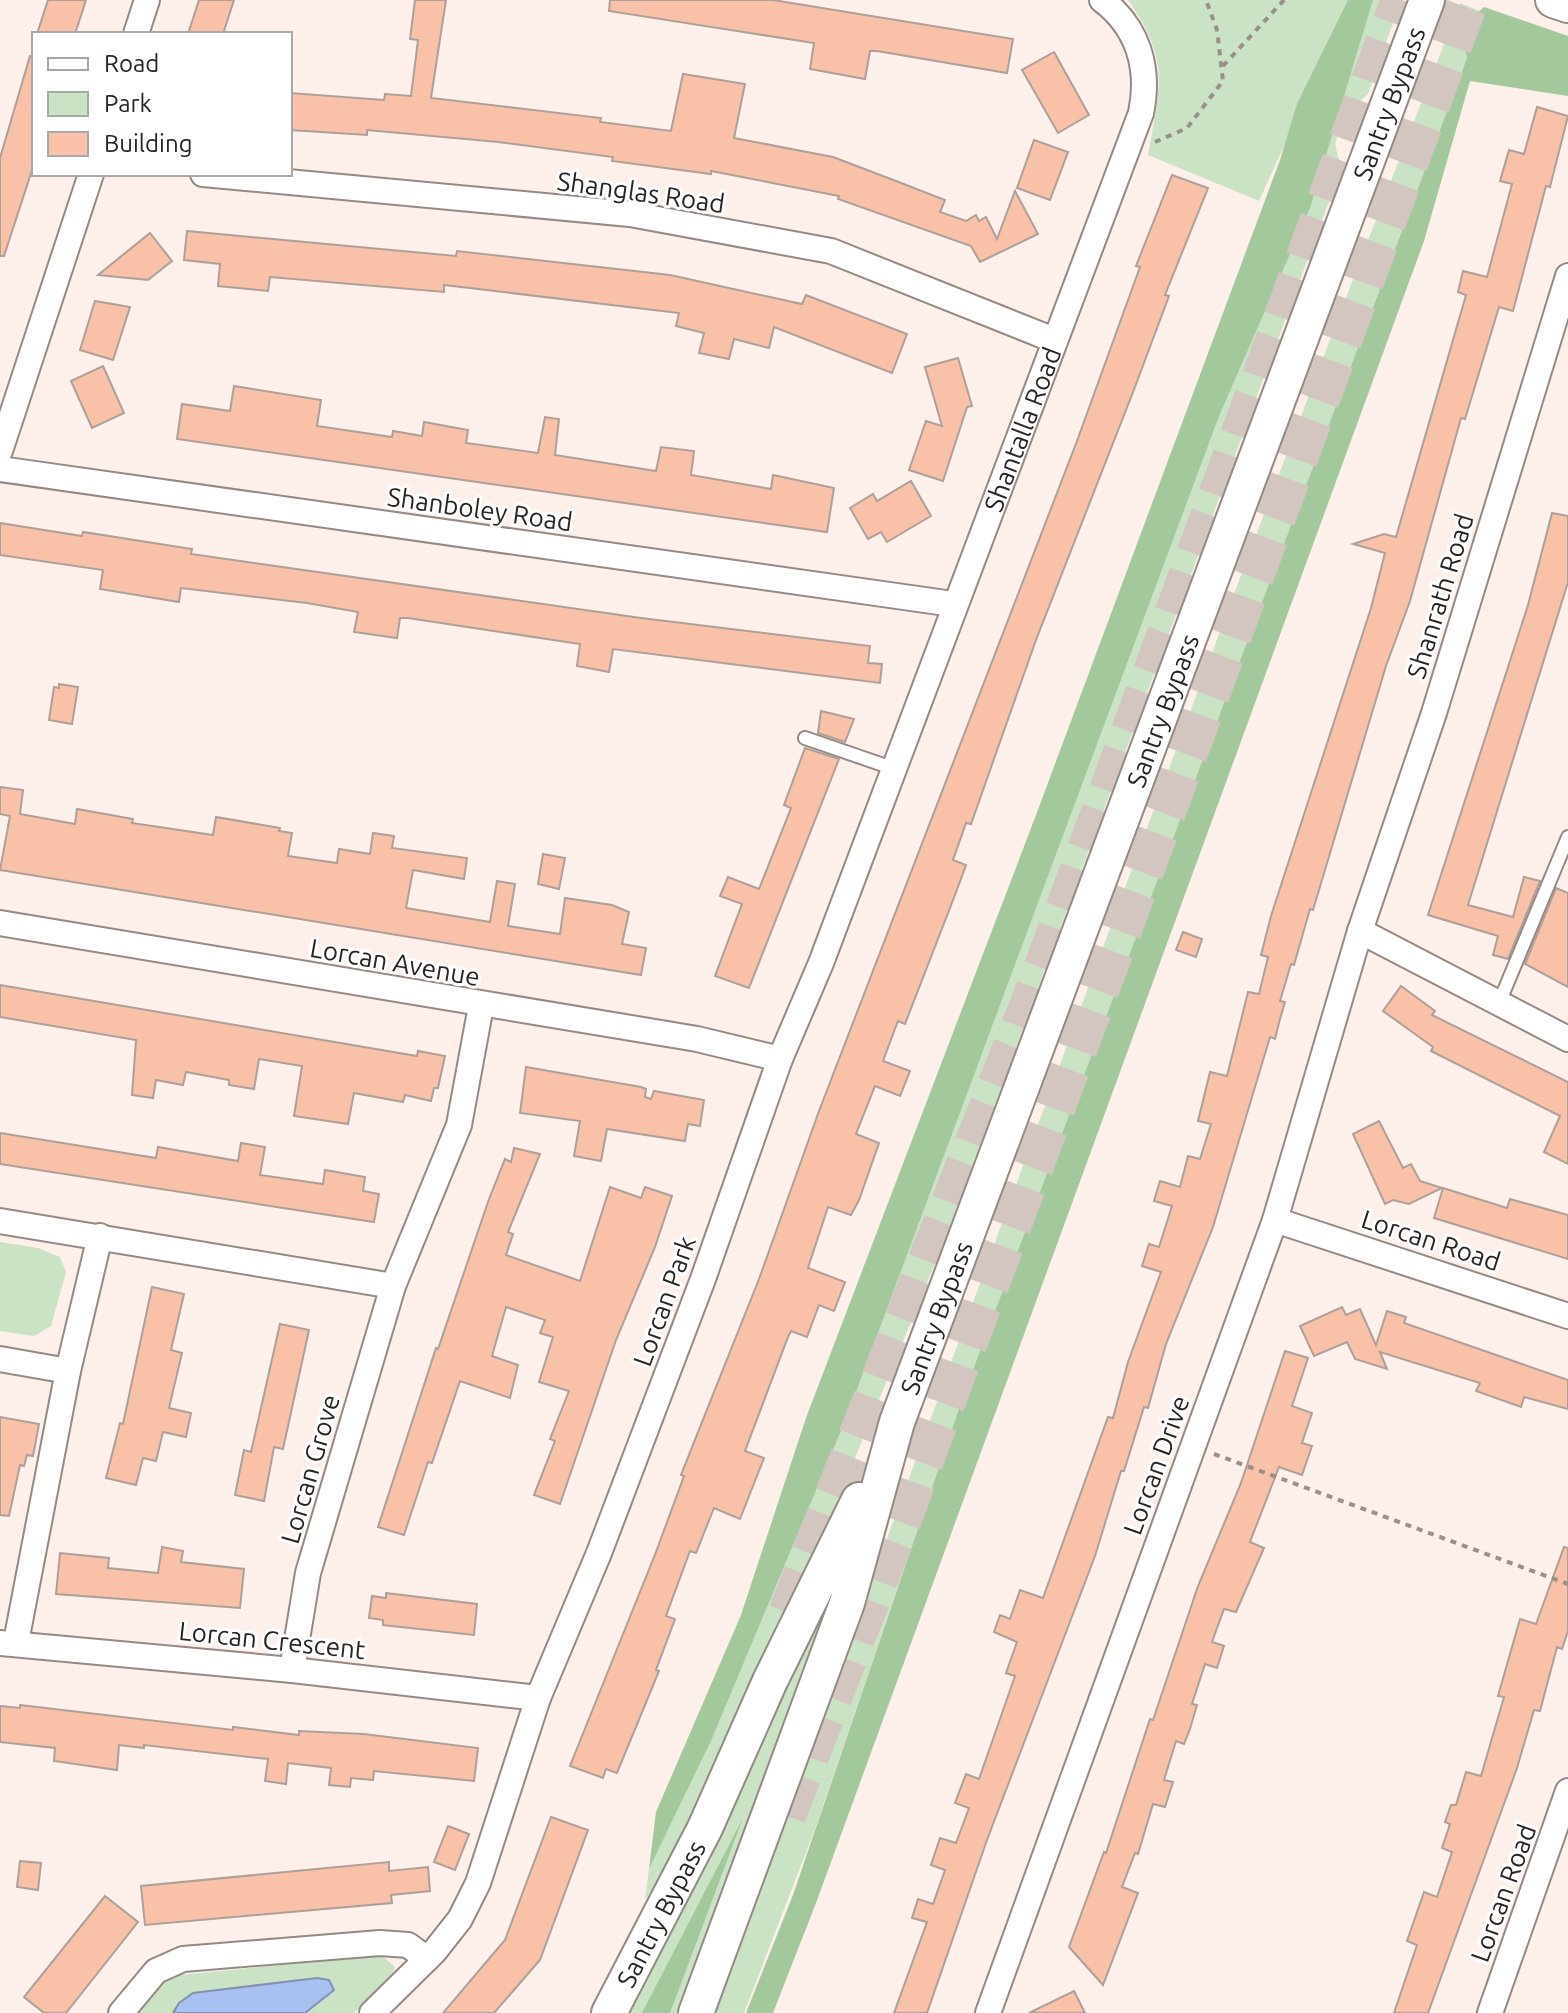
<svg xmlns="http://www.w3.org/2000/svg" width="1568" height="2013" font-family="Ubuntu,sans-serif">
<style>
.green{fill:#c9e3c4}
.forest{fill:#a3c89b}
.water{fill:#a9c1f1;stroke:#8392b3;stroke-width:2}
.building{fill:#f9c1a7;stroke:#ada09a;stroke-width:2}
.lines{fill:none;stroke-linecap:round;stroke-linejoin:round}
.motorway-tunnel{stroke:#d3c6c1;stroke-width:42;stroke-dasharray:42 21;stroke-linecap:butt}
.service-casing{stroke:#958983;stroke-width:16}
.minor-casing{stroke:#958983;stroke-width:28}
.secondary-casing{stroke:#958983;stroke-width:38}
.path{stroke:#998f8b;stroke-width:4;stroke-dasharray:6 6;stroke-linecap:butt}
.service{stroke:#fff;stroke-width:12}
.minor{stroke:#fff;stroke-width:24}
.secondary{stroke:#fff;stroke-width:34}
.labels{text-anchor:middle;dominant-baseline:central;stroke-width:6;stroke-linejoin:round;paint-order:stroke}
.street-label{font-size:26px;fill:#292422;stroke:#fff}
</style>
<rect width="100%" height="100%" fill="#fdefe9"/>
<g class="green">
<path d="M1128 0H1350L1259 201 1148 155C1160 86 1171 61 1128 0Z"/>
<path d="M1371 0H1401L1368 94 1346 113 1335 144 1341 169 945 1239 832 1514 669 1864 645 1900 649 1869 711 1741 846 1419Z"/>
<path d="M1460 3 1480 11 1461 28 1467 58 957 1415 815 1829 744 2013H714C960 1342 1199 669 1460 3Z"/>
<path d="M0 1242 38 1248 60 1257 66 1272 51 1326 34 1336 0 1331Z"/>
<path d="M828 1589 840 1594 686 2013H622Z"/>
<path d="M381 1955 395 1967 388 1984 354 2013H136L171 1976Z"/>
</g>
<g class="forest">
<path d="M1348 0H1373L1310 208 1219 416 846 1419 711 1741 649 1869 656 1812 741 1615 806 1418 1036 815 1280 160 1297 104Z"/>
<path d="M1484 7 1568 36V96L1470 81 1424 241 816 1903 773 2013H746L793 1895 964 1394 1467 58 1461 28Z"/>
<path d="M743 1818 670 2013H642Z"/>
</g>
<path class="water" d="M317 1978 329 1980 334 1990 305 2013H173L179 2003 193 1993Z"/>
<g class="building">
<path d="M48 0H86L75 34H37Z"/>
<path d="M199 0H234L223 34H188Z"/>
<path d="M415 0H446L431 98 601 118 600 122 671 131 683 74 745 84 734 138 833 157 896 181 945 200 940 212 966 221 976 215 979 221 986 217 997 239 1015 191 1038 234 980 262 971 246 838 199 839 196 711 171V174L612 161 613 157 498 142 367 130V135L290 130V93L384 100 385 94 411 96 418 40 410 39Z"/>
<path d="M610 0H773L1013 39 1007 73 877 51H870L865 79 810 69 814 43 609 11Z"/>
<path d="M1054 52 1089 115 1058 133 1022 70Z"/>
<path d="M30 56 34 57V164L4 256H0V158Z"/>
<path d="M1537 107 1568 116 1550 187 1546 186 1513 311 1499 307 1465 419 1461 418 1410 601 1386 666 1313 910 1310 909 1294 965 1291 964 1280 1001 1285 1002 1280 1019 1275 1039 1270 1037 1213 1227 1166 1344 1148 1408 1144 1407 1124 1471H1121L1095 1556 987 1840 927 2013H894L927 1922 912 1918 918 1899 933 1904 945 1870 931 1865 940 1838 956 1843 969 1808 955 1803 966 1774 979 1779 1015 1676 1006 1673 1017 1642 994 1632 1000 1615 1010 1619 1020 1590 1043 1598 1108 1417 1113 1418 1128 1362 1161 1272 1142 1266 1149 1244 1159 1247 1172 1206 1154 1201 1160 1181 1180 1187 1188 1156 1200 1159 1211 1124 1198 1121 1210 1072 1227 1076 1248 992 1259 994 1268 957 1261 955 1271 916 1371 608 1385 553 1353 544 1384 534 1396 537 1466 295 1458 292 1463 271 1487 277 1512 184 1500 181 1509 150 1524 154Z"/>
<path d="M1034 140 1068 152 1050 200 1017 188Z"/>
<path d="M1172 175 1208 188 1165 295 1169 296 1135 387 1036 640 971 824 966 823 953 860 966 865 955 895 905 1024 898 1021 883 1061 910 1071 900 1096 875 1086 856 1134 879 1143 859 1200 851 1215 828 1207 808 1268 845 1282 834 1311 819 1305 807 1337 791 1331 788 1337 745 1451 764 1458 740 1519 714 1508 696 1553 690 1551 666 1616 675 1619 656 1670 659 1671 617 1773 606 1769 603 1778 570 1766 656 1552 684 1476 681 1475 759 1279 819 1111 1077 441 1140 267 1136 266Z"/>
<path d="M187 231 456 256 457 251 670 275 802 304 806 295 907 334 892 373 774 327 769 348 734 339 729 359 699 353 704 333 676 326 679 313 444 285V292L270 277 268 291 218 286 220 264 184 260Z"/>
<path d="M150 233 172 261 148 280 98 275Z"/>
<path d="M95 301 130 307 113 360 80 350Z"/>
<path d="M958 358 972 406 967 407 943 481 909 470 926 421 942 426 925 367Z"/>
<path d="M103 366 124 413 92 428 71 381Z"/>
<path d="M234 386 321 400 317 426 392 437 393 431 422 436 424 422 468 430 466 443 538 453 545 417 559 419 555 455 656 471 661 447 694 451 691 475 771 489 773 475 834 488 827 532 177 439 182 404 230 411Z"/>
<path d="M911 481 931 516 887 542 881 532 868 539 850 508 873 494 877 501Z"/>
<path d="M1552 513 1568 516V582L1468 905 1513 917 1524 877 1540 881 1508 959 1493 955 1498 936 1428 915 1528 605Z"/>
<path d="M0 523 82 536 83 532 192 549 191 554 641 618 870 646 868 663 882 664 880 683 613 649 609 672 577 666 580 644 408 618H400L397 638 354 632 358 612 307 603 181 588 179 602 100 589 103 570 0 555Z"/>
<path d="M59 684 78 687 72 724 49 720 54 687 59 688Z"/>
<path d="M821 711 854 719 845 742 818 733Z"/>
<path d="M805 748 839 759 749 988 715 976 742 904 720 896 728 877 759 889 791 808 784 805Z"/>
<path d="M0 787 23 790 20 814 75 824 77 809 133 819 132 823 213 835 216 817 280 828 279 831 292 833 288 856 337 863 339 849 370 854 373 833 394 836 392 848 467 858 464 879 413 870 406 908 490 922 497 881 515 884 508 926 560 934 565 898 612 905 629 912 622 944 646 948 641 975 0 870 10 816 0 814Z"/>
<path d="M543 854 565 858 559 889 538 884Z"/>
<path d="M1556 888 1568 893V987L1525 964Z"/>
<path d="M1183 932 1202 939 1196 957 1176 950Z"/>
<path d="M0 985 417 1056 418 1051 445 1056 438 1088H434L431 1101 405 1095 403 1102 354 1093 348 1124 294 1116 302 1066 259 1059 254 1089 229 1085V1080L186 1072 183 1085 156 1080 153 1098 132 1095 136 1040 0 1017Z"/>
<path d="M1401 986 1435 1011 1432 1015 1568 1082V1164L1544 1152 1560 1116 1431 1051 1433 1047 1383 1011Z"/>
<path d="M526 1067 641 1087 646 1089 645 1097 651 1099 654 1091 704 1100 700 1126 688 1124 685 1141 607 1129 601 1161 574 1156 580 1121 520 1113Z"/>
<path d="M1379 1121 1403 1168 1411 1164 1420 1181 1442 1188 1409 1204 1393 1200 1385 1204 1353 1134Z"/>
<path d="M0 1133 156 1158 158 1147 238 1161 241 1143 265 1147 260 1175 323 1184 325 1170 365 1177 363 1191 379 1194 374 1222 0 1164Z"/>
<path d="M514 1148 540 1154 508 1232 513 1234 506 1255 580 1281 610 1187 641 1198 645 1187 672 1196 655 1247 616 1340 560 1504 534 1495 555 1441 550 1439 569 1391 539 1382 553 1337 540 1333 545 1320 506 1307 492 1356 518 1365 510 1398 460 1381 432 1463 428 1462 404 1535 378 1527 436 1348 438 1349 489 1199 505 1159 511 1162Z"/>
<path d="M1443 1188 1507 1208 1510 1199 1568 1215V1259L1434 1218Z"/>
<path d="M152 1287 184 1294 171 1350 182 1353 169 1408 191 1413 186 1437 163 1432 156 1461 143 1458 136 1485 106 1478 120 1423 123 1424Z"/>
<path d="M1342 1307 1346 1315 1360 1309 1376 1345 1387 1311 1406 1317 1404 1323 1568 1380V1409L1524 1397 1521 1407 1476 1391 1480 1383 1380 1352 1387 1369 1355 1359 1347 1342 1314 1356 1300 1326Z"/>
<path d="M280 1324 309 1330 283 1449 274 1447 264 1501 235 1495 244 1450 251 1452Z"/>
<path d="M1285 1351 1308 1358 1292 1406 1312 1413 1302 1443 1312 1446 1302 1475 1279 1467 1250 1542 1264 1548 1236 1612 1224 1609 1212 1642 1224 1646 1217 1668 1205 1664 1192 1704 1197 1705 1190 1729 1184 1744 1176 1741 1164 1780 1173 1782 1165 1807 1153 1804 1138 1854 1135 1853 1122 1887 1138 1893 1103 1985 1069 1947 1104 1852 1106 1853 1150 1719 1153 1720 1198 1586 1241 1483Z"/>
<path d="M0 1417 39 1424 33 1456 27 1455 24 1466 20 1465 9 1516 0 1515Z"/>
<path d="M162 1547 183 1551 181 1562 244 1569 240 1608 56 1594 60 1553 109 1558 108 1568 158 1573Z"/>
<path d="M1564 1547 1568 1548V1631L1562 1649 1557 1647 1540 1711 1534 1710 1517 1768 1428 2013H1394L1417 1945 1407 1941 1424 1892 1437 1897 1452 1852 1442 1848 1450 1824 1445 1822 1451 1805H1456L1466 1772 1481 1776 1504 1697 1498 1696 1520 1619 1536 1624Z"/>
<path d="M386 1593 477 1604 474 1635 383 1625V1620L369 1618 372 1596 386 1598Z"/>
<path d="M20 1705 233 1730V1727L299 1735V1731L364 1734 478 1748 474 1781 374 1771 373 1780 351 1778 350 1787 329 1785 331 1768 288 1763 286 1784 265 1781 268 1759 144 1745V1748L119 1745 117 1770 54 1761 55 1748 0 1742V1706L20 1708Z"/>
<path d="M551 1817 588 1830 540 1960 494 2013H443L505 1940Z"/>
<path d="M448 1826 469 1834 455 1870 434 1862Z"/>
<path d="M20 1861 41 1863 38 1890 17 1887Z"/>
<path d="M389 1862V1871L428 1867 430 1891 391 1895 392 1903 145 1925 141 1886Z"/>
<path d="M105 1896 138 1922 66 2013H44L24 1997Z"/>
<path d="M1074 1991 1085 2013H1029Z"/>
</g>
<g class="lines">
<g class="motorway-tunnel">
<path d="M789 1613 1035 994 1402 0"/>
<path d="M785 1815 903 1513 1468 0"/>
</g>
<g class="service-casing">
<g id="service">
<path d="M805 738 895 769"/>
<path d="M1499 1003 1568 837"/>
</g>
</g>
<g class="minor-casing">
<g id="minor">
<path d="M136 34 147 0"/>
<path d="M203 174 630 214 831 251 1054 340"/>
<path d="M0 451 91 174"/>
<path d="M0 469 953 604"/>
<path d="M0 923 697 1039 780 1059"/>
<path d="M1360 931 1568 1039"/>
<path d="M1275 1220 1568 1316"/>
<path d="M0 1221 393 1286"/>
<path d="M0 1359 68 1371"/>
<path d="M16 1642 68 1371 100 1236"/>
<path d="M0 1643 292 1670 538 1698"/>
<path d="M292 1670 308 1573 393 1286 459 1125 481 1006"/>
<path d="M121 2013 156 1971 183 1959 380 1943 408 1945 427 1959"/>
<path id="s1" d="M372 2013 434 1952 460 1919 478 1883 538 1698 599 1553 703 1279 780 1059 821 963 1141 113C1150 69 1139 28 1102 0"/>
<path d="M988 2013 1275 1220 1360 931 1434 713 1568 276"/>
<path d="M1490 2013 1568 1791"/>
</g>
</g>
<g class="secondary-casing">
<g id="secondary">
<path d="M1553 0 1568 5"/>
<path id="s2" d="M609 2013 705 1828 770 1681 859 1500"/>
<path id="s3" d="M696 2013 847 1603 897 1422 1427 0"/>
</g>
</g>
<g class="path">
<path d="M1223 66 1284 0"/>
<path d="M1155 142 1187 128 1223 81 1217 30 1206 0"/>
<path d="M1214 1454 1568 1584"/>
</g>
<use href="#service" class="service"/>
<use href="#minor" class="minor"/>
<use href="#secondary" class="secondary"/>
</g>
<g class="labels">
<g class="street-label">
<text stroke="none"><textPath href="#s3" startOffset="2032">Santry Bypass</textPath></text>
<text transform="translate(641 192) rotate(8)">Shanglas Road</text>
<text stroke="none"><textPath href="#s1" startOffset="1722">Shantalla Road</textPath></text>
<text transform="translate(480 509) rotate(8)">Shanboley Road</text>
<text transform="translate(1440 596) rotate(-73)">Shanrath Road</text>
<text stroke="none"><textPath href="#s3" startOffset="1384">Santry Bypass</textPath></text>
<text transform="translate(395 962) rotate(10)">Lorcan Avenue</text>
<text transform="translate(1431 1240) rotate(18)">Lorcan Road</text>
<text transform="translate(664 1301) rotate(-70)">Lorcan Park</text>
<text stroke="none"><textPath href="#s3" startOffset="736">Santry Bypass</textPath></text>
<text transform="translate(1156 1465) rotate(-70)">Lorcan Drive</text>
<text transform="translate(310 1469) rotate(-74)">Lorcan Grove</text>
<text transform="translate(272 1640) rotate(6)">Lorcan Crescent</text>
<text transform="translate(1503 1893) rotate(-70)">Lorcan Road</text>
<text stroke="none"><textPath href="#s2" startOffset="112">Santry Bypass</textPath></text>
</g>
</g>
<rect x="32" y="32" width="260" height="144" fill="#ffffff" stroke="#a9a7a7" stroke-width="2"/>
<rect x="48" y="58" width="40" height="12" fill="#ffffff" stroke="#a9a7a7" stroke-width="2"/>
<text x="104" y="72" font-size="24" fill="#292422">Road</text>
<rect x="48" y="92" width="40" height="24" fill="#c9e3c4" stroke="#a9a7a7" stroke-width="2"/>
<text x="104" y="112" font-size="24" fill="#292422">Park</text>
<rect x="48" y="132" width="40" height="24" fill="#f9c1a7" stroke="#a9a7a7" stroke-width="2"/>
<text x="104" y="152" font-size="24" fill="#292422">Building</text>
</svg>
